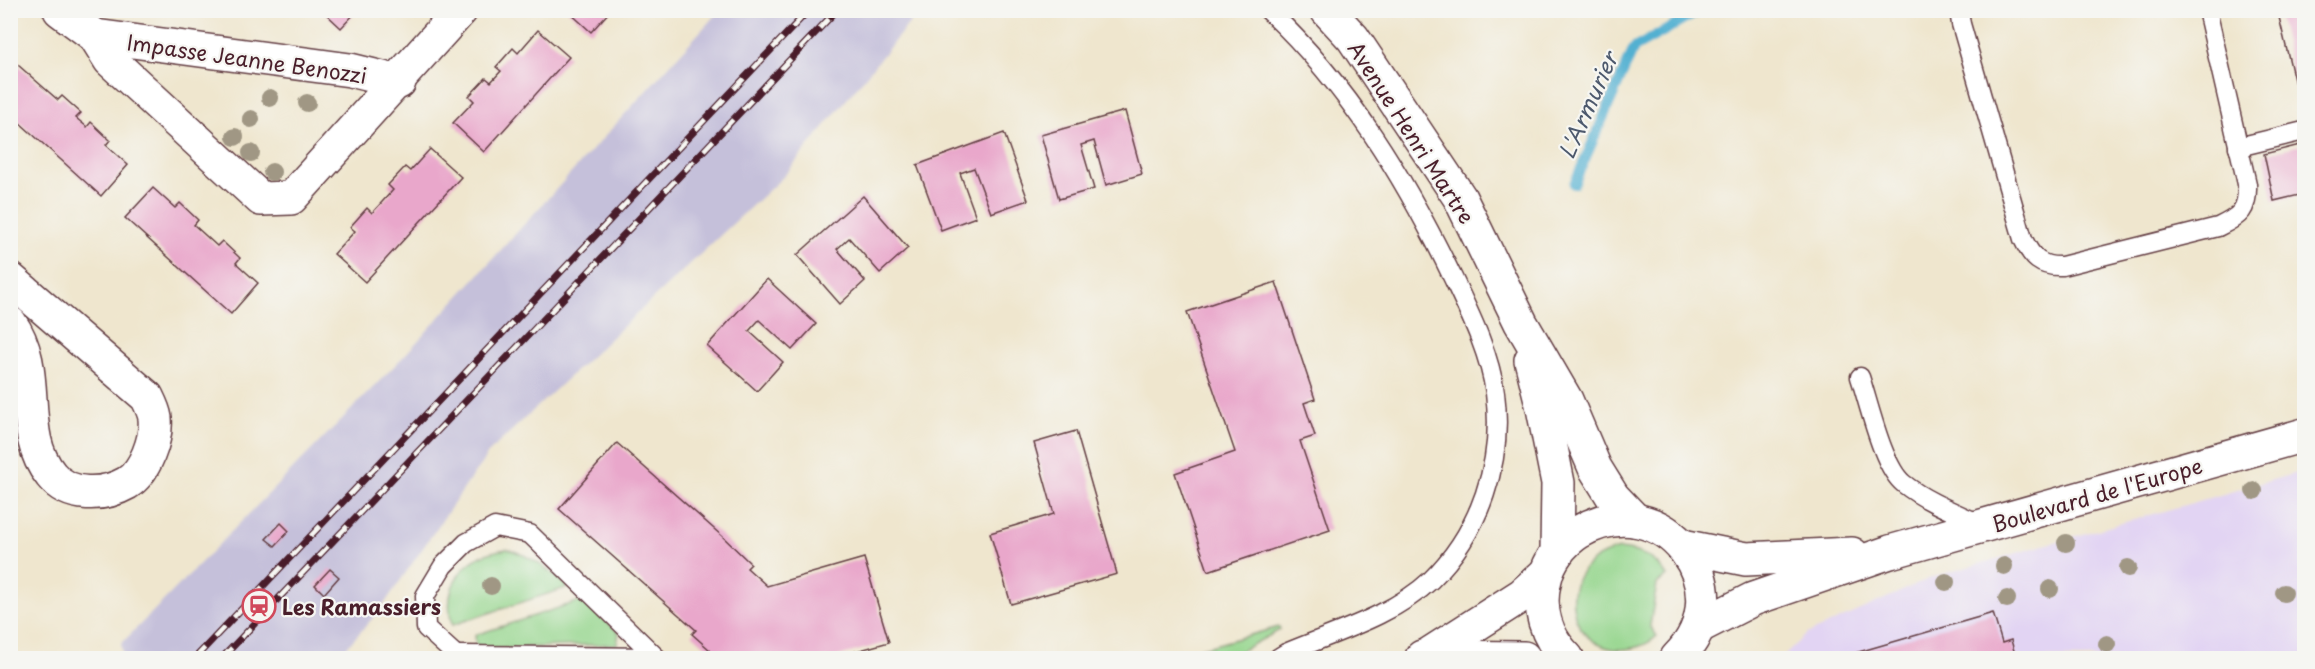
<svg xmlns="http://www.w3.org/2000/svg" width="2315" height="669" font-family="'Playpen Sans',sans-serif">
<style>
.built{fill:#e2d4f3}
.industrial{fill:#c5c0da}
.green{fill:#94d58c;stroke:#6f7a5c;stroke-width:1.5}
.lines{fill:none;stroke-linecap:round;stroke-linejoin:round}
.stream{stroke:#52b0d1;stroke-width:10}
.building{fill:#e9a7cb}
.lane-casing{stroke:#633d43;stroke-width:21}
.street-casing{stroke:#633d43;stroke-width:36}
.secondary-casing{stroke:#633d43;stroke-width:36}
.lane{stroke:#fff;stroke-width:18}
.street{stroke:#fff;stroke-width:33}
.secondary{stroke:#fff;stroke-width:33}
.rail-casing{stroke:#4a1f2b;stroke-width:7}
.rail{stroke:#f6f6f2;stroke-width:4.5;stroke-dasharray:14;stroke-linecap:butt}
.tree{fill:#a09784}
.labels{text-anchor:middle;dominant-baseline:central;stroke-width:4.5;stroke-linejoin:round;paint-order:stroke}
.street-label{font-size:21px;fill:#4a1f2b;stroke:#f6f6f2}
.poi-label{font-size:21px;font-weight:bold;fill:#4a1f2b;stroke:#f6f6f2;text-anchor:start}
.water-label{font-size:22px;font-style:italic;fill:#4d596d;stroke:#f6f6f2}
</style>
<rect width="100%" height="100%" fill="#f6f6f2"/>
<filter id="ink" filterUnits="userSpaceOnUse"><feTurbulence type="fractalNoise" baseFrequency=".0167" numOctaves="2"/><feDisplacementMap in="SourceGraphic" scale="12" xChannelSelector="R" yChannelSelector="G"/><feConvolveMatrix kernelMatrix="1 2 1 2 8 2 1 2 1" color-interpolation-filters="sRGB"/></filter>
<filter id="wash" filterUnits="userSpaceOnUse"><feTurbulence type="fractalNoise" baseFrequency=".008" numOctaves="4" result="noise"/><feDisplacementMap in="SourceGraphic" scale="24" xChannelSelector="R" yChannelSelector="G"/><feGaussianBlur stdDeviation="1.35" result="paint"/><feColorMatrix in="noise" values="0 0 0 0 0 0 0 0 0 0 0 0 0 0 0 0 0 1.4 0 .05"/><feComposite in="paint" operator="in"/></filter>
<g filter="url(#wash)">
<rect width="100%" height="100%" fill="#efe6ce"/>
<path class="built" d="M2304 471V658H1782L1807 634 1933 577Z"/>
<path class="industrial" d="M719 11H919L784 176 490 451 380 610 337 658H123L121 644 405 355Z"/>
<g class="green">
<path d="M507 549C533 556 549 571 569 587L452 625C441 583 466 554 507 549Z"/>
<path d="M1620 549C1641 551 1656 558 1667 576L1657 584 1650 626 1657 636C1651 642 1642 646 1633 648 1568 662 1544 565 1620 549Z"/>
<path d="M583 600 619 633 617 644 485 649 476 647 475 635Z"/>
<path d="M1279 627 1280 630 1228 658H1167Z"/>
</g>
<g class="lines">
<path class="stream" d="M1574 184 1634 48 1702 10"/>
</g>
<g id="blocks">
<g class="building">
<path d="M322 10H358L341 28Z"/>
<path d="M567 10H611L591 32Z"/>
<path d="M2291 10H2304V122L2278 13Z"/>
<path d="M538 30 569 57 484 152 453 123 474 101 469 96 486 78 491 82 501 71 496 67 513 48 518 53Z"/>
<path d="M10 58 58 100 62 96 81 113 76 118 87 127 91 122 110 140 106 145 128 165 101 196 10 114Z"/>
<path d="M1125 111 1142 174 1106 185 1094 141 1081 145 1094 189 1059 199 1041 135Z"/>
<path d="M1004 133 1028 200 991 213 974 168 960 173 976 217 941 230 917 165Z"/>
<path d="M2304 144V194L2274 201 2264 154Z"/>
<path d="M430 149 461 177 365 282 334 254 355 231 350 227 367 208 372 213 393 190 388 185 405 167 410 171Z"/>
<path d="M153 188 175 208 180 203 198 220 194 225 217 246 222 241 240 258 236 263 258 283 231 314 125 218Z"/>
<path d="M863 196 908 248 880 273 849 238 837 249 865 281 840 304 797 255Z"/>
<path d="M767 279 816 324 792 350 759 320 749 331 783 362 757 391 707 346Z"/>
<path d="M1276 282 1315 399 1304 403 1315 436 1300 441 1330 530 1208 571 1175 473 1235 452 1187 312Z"/>
<path d="M1076 431 1117 574 1011 604 990 533 1054 514 1034 443Z"/>
<path d="M617 443 722 536 751 564 747 568 767 586 864 558 889 642 832 658H719L692 634 696 630 559 509Z"/>
<path d="M281 523 289 531 275 546 266 539Z"/>
<path d="M330 569 339 577 324 594 315 585Z"/>
<path d="M1993 613 2002 643 2011 640 2016 658H1838Z"/>
</g>
</g>
</g>
<g filter="url(#ink)">
<use href="#blocks" fill-opacity="0" stroke="#633d43" stroke-width="1.5"/>
<g class="lines">
<g class="lane-casing">
<g id="lane">
<path d="M1268 10C1349 86 1406 180 1453 278 1470 314 1490 354 1495 393 1504 462 1480 532 1431 580 1393 616 1333 633 1286 653L1278 658"/>
<path d="M1959 10 1961 24 2023 239C2032 258 2040 267 2062 266L2218 227C2241 216 2248 210 2247 184L2207 10"/>
<path d="M2238 147 2304 131"/>
<path d="M1860 377C1869 404 1883 468 1904 484 1927 502 1956 513 1982 525"/>
<path d="M456 655 656 657"/>
<path d="M459 658 426 628 425 596 443 566 466 543 495 527 530 534 657 658"/>
</g>
</g>
<g class="street-casing">
<g id="street">
<path d="M60 10 95 36 110 60 261 199 291 198 461 10"/>
<path d="M95 36 350 70 399 82"/>
<path d="M10 279 147 397C150 403 154 411 155 418 157 439 145 472 127 483 104 496 69 498 51 475 16 433 44 370 10 323"/>
</g>
</g>
<g class="secondary-casing">
<g id="secondary">
<path d="M1327 10 1353 38 1460 198 1521 323 1566 400 1595 468 1613 497 1635 520"/>
<path d="M1531 360 1543 408 1558 483 1557 552"/>
<path d="M1682 546 1746 559 1852 554"/>
<path d="M1698 627 1753 599 1890 552 2304 435"/>
<path d="M1422 657 1524 658"/>
<path d="M1425 657 1522 595 1546 573"/>
<path d="M1567 658C1546 637 1537 609 1545 579 1549 560 1562 543 1579 532 1663 482 1746 590 1677 658"/>
</g>
</g>
<use href="#lane" class="lane"/>
<use href="#street" class="street"/>
<use href="#secondary" class="secondary"/>
<g class="rail-casing">
<g id="rail">
<path d="M195 658 809 10"/>
<path d="M222 658 837 10"/>
</g>
</g>
<use href="#rail" class="rail"/>
</g>
<g class="tree">
<circle cx="270" cy="98" r="9"/>
<circle cx="307" cy="103" r="9"/>
<circle cx="251" cy="119" r="9"/>
<circle cx="235" cy="137" r="9"/>
<circle cx="251" cy="153" r="9"/>
<circle cx="272" cy="172" r="9"/>
<circle cx="2254" cy="491" r="9"/>
<circle cx="2066" cy="543" r="9"/>
<circle cx="2004" cy="566" r="9"/>
<circle cx="2128" cy="568" r="9"/>
<circle cx="1946" cy="582" r="9"/>
<circle cx="491" cy="586" r="9"/>
<circle cx="2050" cy="589" r="9"/>
<circle cx="2284" cy="593" r="9"/>
<circle cx="2007" cy="599" r="9"/>
<circle cx="2107" cy="644" r="9"/>
</g>
</g>
<defs>
<g id="station-ring" transform="scale(1.725)"><circle r="9.5" fill="#f6f6f2" stroke="#d1495b" stroke-width="1.5"/><path d="M-3-6H3Q5-6 5-4V2Q5 4 3 4L4.5 6H3L1.5 4h-3L-3 6H-4.5L-3 4Q-5 4-5 2V-4Q-5-6-3-6ZM-3.5-4v3h7v-3ZM-3.5 1v1.5H-2V1ZM2 1v1.5H3.5V1Z" fill="#d1495b"/></g>
</defs>
<g fill-rule="evenodd">
<use href="#station-ring" x="259" y="606"/>
</g>
<g class="labels">
<g class="street-label">
<text transform="translate(247 58) rotate(8)">Impasse Jeanne Benozzi</text>
<text transform="translate(1412 132) rotate(57)">Avenue Henri Martre</text>
<text transform="translate(2097 494) rotate(-16)">Boulevard de l'Europe</text>
</g>
<g class="poi-label">
<text x="282" y="606">Les Ramassiers</text>
</g>
<g class="water-label">
<text transform="translate(1587 105) rotate(-66)">L'Armurier</text>
</g>
</g>
<rect width="2315" height="669" fill="none" stroke="#f6f6f2" stroke-width="36"/>
</svg>
